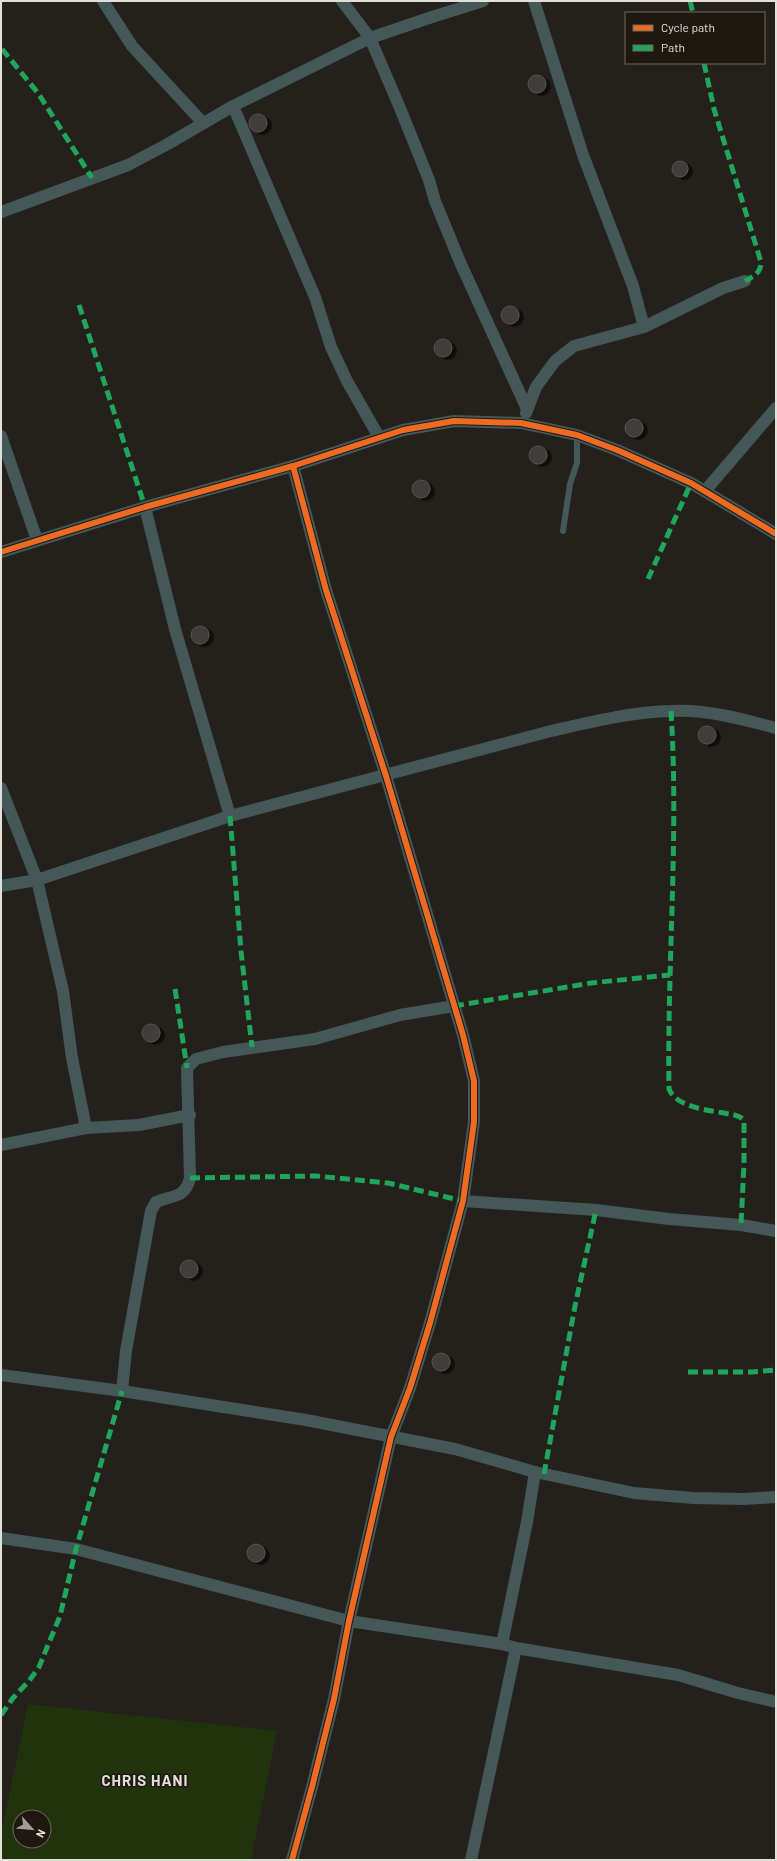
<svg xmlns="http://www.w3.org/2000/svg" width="777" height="1861" font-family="Barlow,sans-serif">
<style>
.green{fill:#20330d;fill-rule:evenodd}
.building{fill:#423e3c;stroke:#565250;filter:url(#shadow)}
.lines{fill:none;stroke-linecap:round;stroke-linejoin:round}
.service{stroke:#445858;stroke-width:6}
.minor{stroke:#445858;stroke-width:12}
.quiet{stroke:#20a55d;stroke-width:5;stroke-dasharray:10 5;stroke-linecap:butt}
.cycleway-casing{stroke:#1e1811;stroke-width:8}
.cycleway{stroke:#ed6a23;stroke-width:6}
.labels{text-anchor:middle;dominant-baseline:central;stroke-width:3;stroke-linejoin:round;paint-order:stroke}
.district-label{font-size:15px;font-weight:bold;letter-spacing:1px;fill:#e3e0da;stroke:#1e1811}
</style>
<defs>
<filter id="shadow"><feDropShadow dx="4.5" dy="2.5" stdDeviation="0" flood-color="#0009"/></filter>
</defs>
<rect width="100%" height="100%" fill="#24211d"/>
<path class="green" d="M28 1704 277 1731 251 1860H1V1835ZM20 1817H44V1841H20Z"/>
<g class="building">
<circle cx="537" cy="84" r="9"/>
<circle cx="258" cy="123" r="9"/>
<circle cx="680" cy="169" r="8"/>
<circle cx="510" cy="315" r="9"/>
<circle cx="443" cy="348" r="9"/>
<circle cx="634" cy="428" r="9"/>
<circle cx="538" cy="455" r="9"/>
<circle cx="421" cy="489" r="9"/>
<circle cx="200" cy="635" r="9"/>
<circle cx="707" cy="735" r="9"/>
<circle cx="151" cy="1033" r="9"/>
<circle cx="189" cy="1269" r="9"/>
<circle cx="441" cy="1362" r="9"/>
<circle cx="256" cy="1553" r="9"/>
</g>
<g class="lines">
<path class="service" d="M563 531 570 484 577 463V435"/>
<g class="minor">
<path d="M103 1 132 46 203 123"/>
<path d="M342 1 370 38 400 108 429 180 435 201 460 262 527 409"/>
<path d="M534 1 583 155 633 286 644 327"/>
<path d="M233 106 315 297 331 347 347 381 379 437"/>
<path d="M1 212 128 165 166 145 233 106 370 38 429 18 483 1"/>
<path d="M526 413 536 387 555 361 574 346 644 327 723 288 745 281"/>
<path d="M1 436 37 540"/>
<path d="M705 491 776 408"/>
<path d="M145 507 175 629 230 816"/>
<path d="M1 552 145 507 293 466 403 430 454 421 521 423 577 435 617 450 691 483 776 534"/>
<path d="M1 788 37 880 63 991 72 1058 86 1128"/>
<path d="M1 886 37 880 230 816 551 731C591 722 631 712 671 711 706 709 742 719 776 728"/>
<path d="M1 1145 86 1128 139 1125 190 1115"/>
<path d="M463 1201 596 1210 669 1219 741 1225 776 1231"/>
<path d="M1 1375 122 1391 306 1420 455 1449 535 1472 634 1493 693 1498 744 1499 776 1497"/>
<path d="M122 1391 126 1351 151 1211 156 1202C172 1195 185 1199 190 1178L187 1068 196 1059 223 1052 315 1039 400 1015 454 1006"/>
<path d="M1 1538 76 1549 349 1621 502 1644 516 1648 678 1675 738 1693 776 1702"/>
<path d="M502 1644 527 1522 535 1472"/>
<path d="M292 1860 312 1787 334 1699 349 1621 391 1437 410 1388 430 1323 463 1201 474 1122V1081L463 1035 386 776 326 590 293 466"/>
<path d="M471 1860 516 1648"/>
</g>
<g class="quiet">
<path d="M690 1 693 13"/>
<path d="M2 49 38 93 92 178"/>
<path d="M704 63 714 109 761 262C761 273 754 276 745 281"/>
<path d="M79 305 145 507"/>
<path d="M648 579 691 483"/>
<path d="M671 711C679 837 667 963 669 1089 676 1107 707 1110 724 1113 732 1115 738 1114 744 1120V1163L741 1225"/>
<path d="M230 816 241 951 252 1047"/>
<path d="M175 989 187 1068"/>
<path d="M454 1006 591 983 670 975"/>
<path d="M190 1178 316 1176 388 1183 463 1201"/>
<path d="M688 1372H752L776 1370"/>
<path d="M544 1474 575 1306 596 1210"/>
<path d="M1 1715 13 1698 29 1681 39 1667 60 1616 76 1549 122 1391"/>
</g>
<g class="cycleway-casing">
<g id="cycleway">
<path d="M1 552 145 507 293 466 403 430 454 421 521 423 577 435 617 450 691 483 776 534"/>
<path d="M292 1860 312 1787 334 1699 349 1621 391 1437 410 1388 430 1323 463 1201 474 1122V1081L463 1035 386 776 326 590 293 466"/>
</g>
</g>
<use href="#cycleway" class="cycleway"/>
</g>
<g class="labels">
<g class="district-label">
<text x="145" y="1780">CHRIS HANI</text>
</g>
</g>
<rect width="777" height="1861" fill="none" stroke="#e3e0da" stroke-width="4"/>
<rect x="625" y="12" width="140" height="52" fill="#1e1811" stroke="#6d6861"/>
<rect x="633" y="25" width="20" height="6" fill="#ed6a23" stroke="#6d6861"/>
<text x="661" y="32" font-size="12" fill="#e3e0da">Cycle path</text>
<rect x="633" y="45" width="20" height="6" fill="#20a55d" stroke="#6d6861"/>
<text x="661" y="52" font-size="12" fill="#e3e0da">Path</text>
<g transform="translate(32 1829) rotate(117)"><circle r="19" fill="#1e1811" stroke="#6d6861"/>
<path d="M0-3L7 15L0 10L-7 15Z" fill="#a09d98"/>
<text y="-6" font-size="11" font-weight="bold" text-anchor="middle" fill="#e3e0da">N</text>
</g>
</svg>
